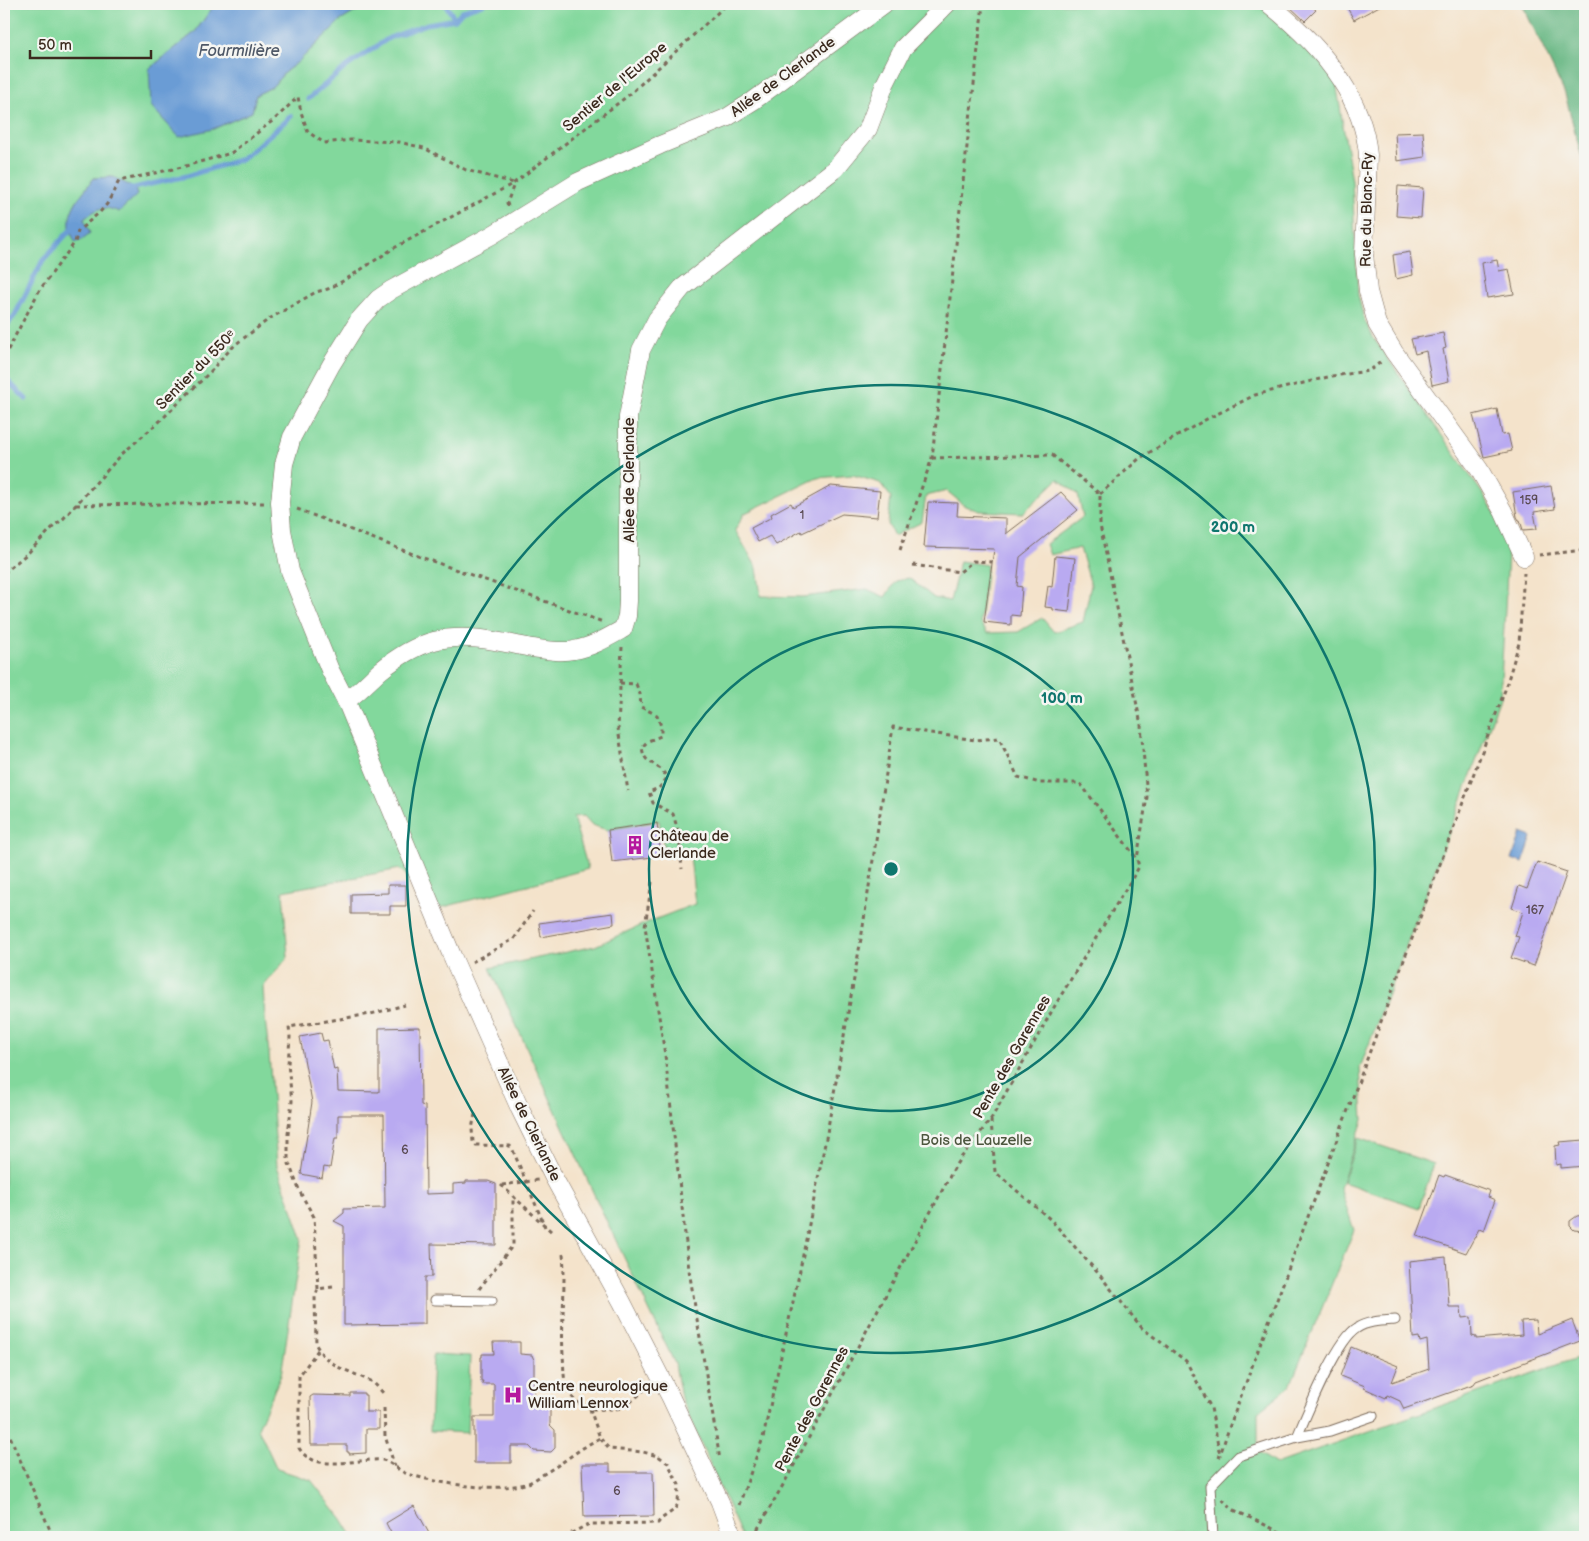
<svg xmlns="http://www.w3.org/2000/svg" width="1589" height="1541" font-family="'Balsamiq Sans',sans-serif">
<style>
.green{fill:#82d89c;stroke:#5e815d;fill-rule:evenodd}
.forest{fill:#69b884;stroke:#527151}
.water{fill:#6b9cd5;stroke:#53637a}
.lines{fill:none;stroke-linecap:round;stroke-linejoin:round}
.stream{stroke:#6b9cd5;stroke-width:5}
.building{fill:#b9aaf1}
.lane-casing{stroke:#7c6b5b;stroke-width:11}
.street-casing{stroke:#7c6b5b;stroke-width:19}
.path{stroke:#7c6b5b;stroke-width:3;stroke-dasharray:4 4;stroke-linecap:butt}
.lane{stroke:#fff;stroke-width:9}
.street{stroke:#fff;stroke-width:18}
.ring{fill:none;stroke:#0f766e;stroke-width:2.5}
.labels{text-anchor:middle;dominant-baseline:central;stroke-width:5;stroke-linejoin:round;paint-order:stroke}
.number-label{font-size:12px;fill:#5a4a53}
.street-label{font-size:15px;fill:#3b2a1e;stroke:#f6f6f2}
.poi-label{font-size:15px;fill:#3b2a1e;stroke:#f6f6f2;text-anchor:start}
.park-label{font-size:15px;fill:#4d563e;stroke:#f6f6f2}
.water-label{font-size:16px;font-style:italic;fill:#4e5867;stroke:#f6f6f2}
.centre{fill:#0f766e;stroke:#f6f6f2;stroke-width:2.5}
.ring-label{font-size:15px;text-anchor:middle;font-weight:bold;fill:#0f766e;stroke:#f6f6f2;stroke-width:5;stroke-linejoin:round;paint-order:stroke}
</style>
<rect width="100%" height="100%" fill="#f6f6f2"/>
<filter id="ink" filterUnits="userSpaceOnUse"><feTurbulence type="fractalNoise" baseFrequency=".02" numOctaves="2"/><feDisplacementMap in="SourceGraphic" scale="10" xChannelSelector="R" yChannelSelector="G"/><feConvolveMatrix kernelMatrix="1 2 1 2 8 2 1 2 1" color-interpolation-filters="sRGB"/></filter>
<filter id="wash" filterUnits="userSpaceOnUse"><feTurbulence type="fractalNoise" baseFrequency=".0096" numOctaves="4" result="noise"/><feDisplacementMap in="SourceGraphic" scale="20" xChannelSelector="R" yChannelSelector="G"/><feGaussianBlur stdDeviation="1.12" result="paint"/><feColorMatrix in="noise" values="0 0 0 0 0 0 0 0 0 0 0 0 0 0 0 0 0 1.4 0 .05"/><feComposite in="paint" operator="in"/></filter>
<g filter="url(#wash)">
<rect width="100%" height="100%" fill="#f4e3cb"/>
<g class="green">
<path d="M4 4H215L195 32 149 69 213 129 252 112 256 95 272 87 285 72 298 62 340 21 368 4H1257L1273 12 1335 76 1352 181 1358 295 1364 319 1374 339 1485 497 1509 537 1500 698 1360 1068 1363 1120 1340 1188 1354 1230 1290 1386 1258 1412V1452L1276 1464 1585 1355V1537H742L681 1398 675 1364 598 1203 490 968 595 946 646 923 695 904 690 855 666 857 659 821 607 830 592 825 584 816 573 817 588 869 440 908 400 869 283 891 288 957 263 987 265 1019 269 1053 277 1166 302 1238 281 1375 258 1428 277 1469 311 1480 342 1519 353 1537H4ZM113 177 119 181 109 208 96 209 84 219 71 213 76 202 94 178ZM853 475 880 483 891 497 888 524 894 536 922 522 926 496 947 491 965 506 979 511 1023 513 1058 479 1078 495 1083 517 1046 544 1050 555 1080 548 1091 585 1083 622 1054 632 1042 618 1018 632 987 633 980 622 987 565 960 561 950 601 934 598 909 578 896 581 885 597 867 589 803 597 761 596 757 568 735 530 745 513 817 478Z"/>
<path d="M1358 1138 1434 1164 1419 1208 1343 1182Z"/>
<path d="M433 1354 470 1356 467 1433 430 1431Z"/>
</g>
<path class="forest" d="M1522 4H1585V170L1565 94Z"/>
<g class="water">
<path d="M215 4H368L340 21 298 62 285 72 272 87 256 95 252 112 213 129 179 137 151 106 149 69 195 32Z"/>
<path d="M113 177 135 188 137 195 119 212C103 205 97 208 84 219L90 233 81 240 75 242C73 237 70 232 70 227 67 208 84 192 94 178Z"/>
<path d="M1521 833 1532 837 1523 863 1512 859Z"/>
</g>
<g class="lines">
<g class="stream">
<path d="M445 4 455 19"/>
<path d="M308 99 346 67 389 38 427 24 455 19 462 11 483 4"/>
<path d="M129 189 187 176 242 159 291 116"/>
<path d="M4 329 15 315 43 260 75 225"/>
<path d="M4 377 26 399"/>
</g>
</g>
<g id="blocks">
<g class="building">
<path d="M1287 4H1309L1316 10 1305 21Z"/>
<path d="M1345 4H1383L1354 20Z"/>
<path d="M1423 132 1425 157 1397 161 1395 133Z"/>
<path d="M1398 186 1423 188 1421 218 1396 216Z"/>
<path d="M1410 252 1413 275 1396 279 1393 255Z"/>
<path d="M1497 260 1499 271 1509 269 1514 294 1487 298 1482 263Z"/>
<path d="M1443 333 1446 348 1443 349 1449 381 1432 385 1426 351 1415 354 1411 339Z"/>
<path d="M1497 409 1502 435 1508 434 1512 451 1484 457 1473 415Z"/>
<path d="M831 486 880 491 877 517 842 514 802 533 801 531 776 545 770 536 758 542 751 528 772 517 771 514 791 503 793 507Z"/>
<path d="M1551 486 1555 509 1534 512 1537 529 1523 530 1520 520H1519L1517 517 1513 492Z"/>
<path d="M1061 492 1078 510 1020 557 1017 586 1022 587 1020 616 1011 615V625L984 622 994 549 924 547 928 502 958 503 957 516 1006 518V534Z"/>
<path d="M1055 556 1075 558 1069 612 1053 610V608L1045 607 1048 586 1052 587Z"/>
<path d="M657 823 661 856 612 862 608 830Z"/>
<path d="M1537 862 1567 872 1534 966 1511 958 1519 937 1515 936 1523 912 1512 908 1519 886 1527 889Z"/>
<path d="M388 885H406V906H390V914H351V894L388 893Z"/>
<path d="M613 913 614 924 541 937 539 923Z"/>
<path d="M420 1027 421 1105 425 1106 426 1194 453 1193V1184L466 1183V1181H488L496 1184V1245L431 1244 432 1277H425V1324L344 1325V1226L334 1221 344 1213V1209L385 1208 384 1115H338V1138H335L330 1168 324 1167 322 1178 301 1174 312 1102 300 1037 321 1033 323 1041 328 1040 334 1070 337 1069 338 1091 379 1092V1028Z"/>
<path d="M1585 1140V1166L1561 1168V1164L1556 1165 1555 1146 1560 1145 1559 1142Z"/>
<path d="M1439 1175 1444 1177 1445 1175 1490 1191 1488 1197 1495 1200 1484 1231 1479 1229 1466 1253 1417 1236Z"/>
<path d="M1585 1215V1231L1574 1230 1570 1226V1221L1577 1216Z"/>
<path d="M1446 1257 1449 1307H1461L1462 1318 1471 1317 1472 1336 1476 1337V1339L1522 1335 1521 1321 1536 1320 1537 1334 1572 1320 1580 1341 1476 1381 1474 1384 1404 1409 1400 1401 1387 1395 1386 1398 1364 1388 1365 1386 1340 1376 1351 1347 1398 1366 1392 1382 1429 1369 1427 1340 1420 1342 1419 1337 1413 1338 1409 1261Z"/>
<path d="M493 1342H520V1354L532 1355 534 1360V1398H550V1425L555 1430V1448L551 1452 534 1451 529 1446H511V1463H474V1417H494V1384H482L483 1381H481V1357H482V1354H494Z"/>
<path d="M350 1393H364V1395H366V1412H379V1429H366V1453L349 1454V1452H347V1445H311L310 1397 313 1395 350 1396Z"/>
<path d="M582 1464H610V1472H653L654 1516 584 1517Z"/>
<path d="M414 1506 431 1537H393L386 1523Z"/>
</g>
</g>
</g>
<g filter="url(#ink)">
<use href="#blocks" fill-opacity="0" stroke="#7c6b5b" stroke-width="1"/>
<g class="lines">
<g class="lane-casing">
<g id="lane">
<path d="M435 1300 492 1301"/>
<path d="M1297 1437C1307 1414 1337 1339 1357 1328 1368 1321 1382 1321 1395 1320"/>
<path d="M1213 1537 1210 1486 1239 1456 1297 1437 1330 1431 1373 1416"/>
</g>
</g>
<g class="street-casing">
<g id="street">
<path d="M1269 4C1315 41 1363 93 1368 155L1364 254 1368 291 1377 324 1394 352 1479 469 1503 511 1524 557"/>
<path d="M346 701C359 692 369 681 380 671 396 658 414 646 434 641 467 633 500 642 532 648 546 650 560 653 574 650 592 647 607 638 623 629L627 616 628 601V417L641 350 657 319 682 288 835 169 868 129 885 84 903 48 947 4"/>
<path d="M733 1537 720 1502 671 1398 622 1302 554 1178 520 1109 453 958 348 705 330 670 290 571 282 530 280 502 284 464 292 437 331 365 359 320 378 299 391 290 492 235 578 182 660 145 726 118 753 101 884 4"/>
</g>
</g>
<g class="path">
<path d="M508 206 507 203 514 184"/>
<path d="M4 357 39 291 75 242 78 231 100 212 107 204 119 181 182 167 231 153 275 119 298 97 301 112 308 132 324 143 351 140 399 142 424 148 466 170 514 183"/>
<path d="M932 458 1052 455 1100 494V525L1141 725 1147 797 1137 859"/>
<path d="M1100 494 1140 458 1203 421 1255 395 1332 376 1369 371 1382 361"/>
<path d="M76 505 265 503"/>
<path d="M297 509 418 556 603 622"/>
<path d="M900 550 932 458 983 4"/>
<path d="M1539 555 1585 550"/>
<path d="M913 565 960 572 973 561 992 562"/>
<path d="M4 573 29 552 54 526 63 519 123 453 160 421 211 371 220 360 236 344 269 319 316 292 328 289 345 280 394 248 514 183 630 94 727 4"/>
<path d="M622 647 618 728 628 791"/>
<path d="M620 683 636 684 640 694 641 707 657 715 661 726V736L648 741 642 747C644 762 649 760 659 768 663 770 665 775 667 778L659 788 649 792 653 803 673 814 679 834 682 869"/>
<path d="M652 882 645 926 665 1055 689 1270 720 1460"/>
<path d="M472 962 514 939 533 911"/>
<path d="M475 1114 472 1129 473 1142 476 1145 510 1146 512 1148 545 1227"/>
<path d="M991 1120 995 1172 1051 1220 1098 1273 1142 1328 1186 1361 1211 1408 1220 1456"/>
<path d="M501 1185 553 1233"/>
<path d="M502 1185 538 1180"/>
<path d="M563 1254C566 1287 561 1321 563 1355 564 1365 563 1376 566 1385 571 1403 589 1411 605 1409 610 1409 616 1409 621 1408 627 1406 644 1391 647 1386"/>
<path d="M333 1287 318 1289 315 1297 316 1345 323 1356 338 1367 373 1382 385 1395"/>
<path d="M318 1289 314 1217 300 1192 288 1161V1134L292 1101 288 1064 290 1037 289 1027 371 1014 405 1005"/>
<path d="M479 1289 513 1245V1196"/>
<path d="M318 1350 299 1376V1448C314 1474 357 1458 382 1460 391 1461 399 1472 408 1474 440 1484 493 1492 525 1484 531 1483 537 1478 542 1475 562 1464 580 1448 600 1438"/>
<path d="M384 1408 385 1436 395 1467"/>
<path d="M4 1422 53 1537"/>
<path d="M1219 1458 1229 1428 1505 690 1519 643 1524 573"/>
<path d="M1222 1499 1232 1509 1290 1537"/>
<path d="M739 1505 763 1438 800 1270 827 1133 862 933 893 727 975 740 999 738 1018 777 1040 783H1080L1137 859 1139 867 1057 1002 991 1119 957 1163 787 1478 753 1537"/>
<path d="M564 1537 589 1524 658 1523 661 1519 674 1510 678 1504 679 1485 668 1463 658 1456 643 1452 609 1449 600 1438 590 1409"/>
</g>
<use href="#lane" class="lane"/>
<use href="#street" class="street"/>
</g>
</g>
<g class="ring">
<circle cx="891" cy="869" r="242"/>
<circle cx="891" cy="869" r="484"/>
</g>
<defs>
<g id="building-bare" transform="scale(1.5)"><path d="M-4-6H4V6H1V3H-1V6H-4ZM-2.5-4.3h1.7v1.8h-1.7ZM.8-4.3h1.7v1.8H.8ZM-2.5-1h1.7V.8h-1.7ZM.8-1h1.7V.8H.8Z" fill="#b5179e" stroke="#f6f6f2" stroke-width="2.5" paint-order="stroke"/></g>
<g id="hospital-bare" transform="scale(1.5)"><path d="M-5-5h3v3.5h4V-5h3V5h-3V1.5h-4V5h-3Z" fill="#b5179e" stroke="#f6f6f2" stroke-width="2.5" paint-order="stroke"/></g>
</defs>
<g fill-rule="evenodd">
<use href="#building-bare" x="635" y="845"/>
<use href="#hospital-bare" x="513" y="1395"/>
</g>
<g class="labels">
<g class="number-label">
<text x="1529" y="500">159</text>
<text x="802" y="515">1</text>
<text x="1535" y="910">167</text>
<text x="405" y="1150">6</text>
<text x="617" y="1491">6</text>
</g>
<g class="street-label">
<text transform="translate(783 77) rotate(-36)">Allée de Clerlande</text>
<text transform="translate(615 87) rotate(-40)">Sentier de l'Europe</text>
<text transform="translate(1367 210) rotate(-89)">Rue du Blanc-Ry</text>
<text transform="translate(196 370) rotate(-45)">Sentier du 550ᵉ</text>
<text transform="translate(629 480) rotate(-90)">Allée de Clerlande</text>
<text transform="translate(1012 1057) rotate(-60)">Pente des Garennes</text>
<text transform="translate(529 1124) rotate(64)">Allée de Clerlande</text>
<text transform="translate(812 1409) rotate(-62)">Pente des Garennes</text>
</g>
<g class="poi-label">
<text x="650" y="836">Château de<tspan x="650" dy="17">Clerlande</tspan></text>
<text x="528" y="1386">Centre neurologique<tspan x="528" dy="17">William Lennox</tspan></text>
</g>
<g class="park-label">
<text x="976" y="1140">Bois de Lauzelle</text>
</g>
<g class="water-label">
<text x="239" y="51">Fourmilière</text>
</g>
</g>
<circle cx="891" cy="869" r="8" class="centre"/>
<g class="ring-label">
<text x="1233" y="532">200 m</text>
<text x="1062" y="703">100 m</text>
</g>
<rect width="1589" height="1541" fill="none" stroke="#f6f6f2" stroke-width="20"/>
<path d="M30 50v8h121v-8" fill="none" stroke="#3b2a1e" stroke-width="2.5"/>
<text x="38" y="50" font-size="15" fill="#3b2a1e" stroke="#f6f6f2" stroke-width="4" paint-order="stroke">50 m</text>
</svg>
